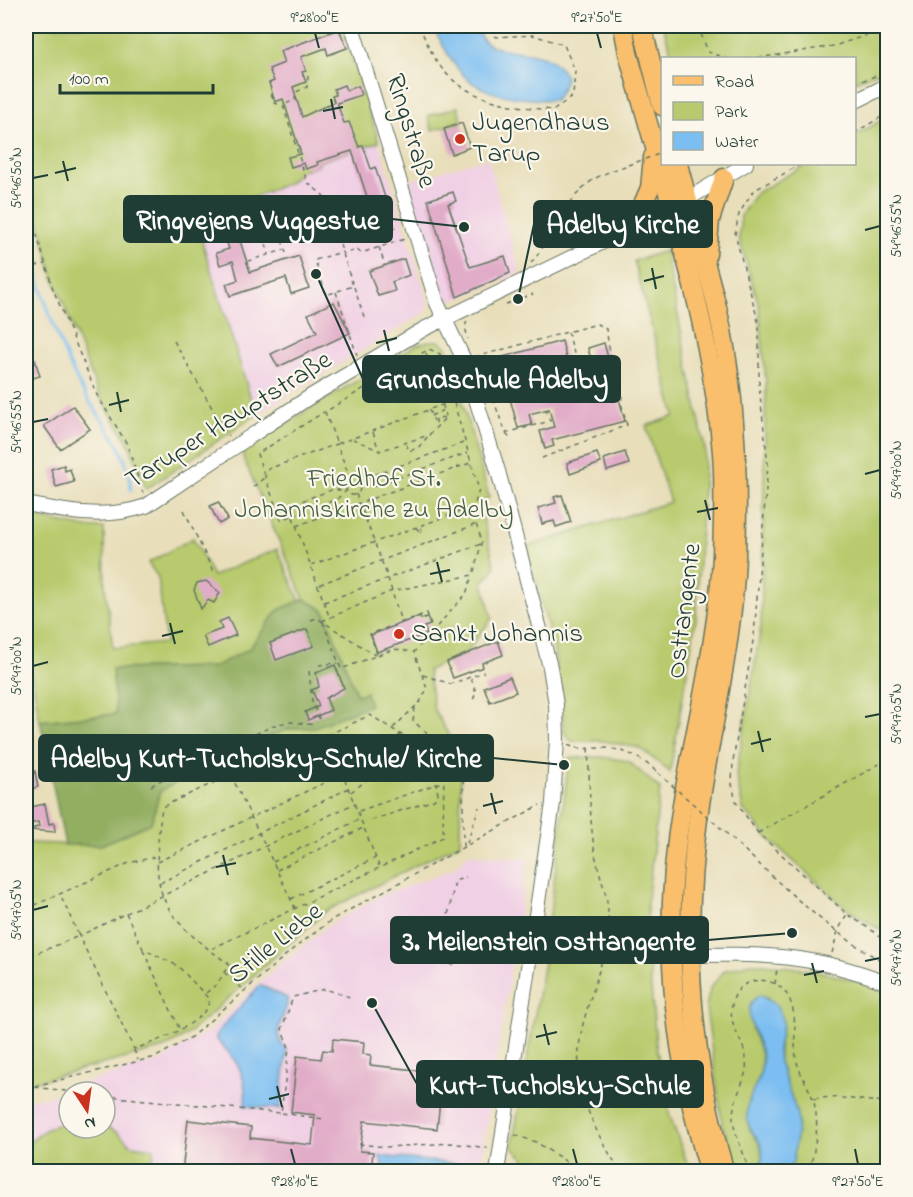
<svg xmlns="http://www.w3.org/2000/svg" width="913" height="1197" font-family="'Indie Flower',sans-serif">
<style>
.built{fill:#f0d0e4;fill-rule:evenodd}
.green{fill:#b8ca6d;stroke:#6c8450;stroke-width:1.5}
.forest{fill:#92ae60;stroke:#58764a;stroke-width:1.5}
.water{fill:#7bbef1;stroke:#4d7e92;stroke-width:1.5}
.lines{fill:none;stroke-linecap:round;stroke-linejoin:round}
.stream{stroke:#7bbef1;stroke-width:3}
.building{fill:#e1acc8}
.minor-casing{stroke:#657563;stroke-width:16}
.major-casing{stroke:#657563;stroke-width:21}
.path{stroke:#657563;stroke-width:1.5;stroke-dasharray:4.5 4.5;stroke-linecap:butt}
.minor{stroke:#fff;stroke-width:14}
.major{stroke:#f9bf6d;stroke-width:18}
.path-bridge{stroke:#657563;stroke-width:1.5;stroke-dasharray:4.5 4.5;stroke-linecap:butt}
.ticks{fill:none;stroke:#1f3d34;stroke-width:2}
.poi-dot{fill:#c8321e;stroke:#fbf7ec;stroke-width:2}
.labels{text-anchor:middle;dominant-baseline:central;stroke-width:4.5;stroke-linejoin:round;paint-order:stroke}
.poi-label{font-size:27px;fill:#1f3d34;stroke:#fbf7ec;text-anchor:start}
.street-label{font-size:27px;fill:#1f3d34;stroke:#fbf7ec}
.park-label{font-size:27px;fill:#456042;stroke:#fbf7ec}
.leader{fill:none;stroke:#1f3d34;stroke-width:2}
.callout-dot{fill:#1f3d34;stroke:#fbf7ec;stroke-width:2}
.callout{fill:#1f3d34;stroke:#1f3d34;stroke-width:2}
.callout-label{font-size:28px;text-anchor:middle;font-weight:bold;fill:#fff}
.neatline{fill:none;stroke:#1f3d34;stroke-width:2}
.ticks-label{font-size:15px;text-anchor:middle;fill:#1f3d34}
</style>
<rect width="100%" height="100%" fill="#fbf7ec"/>
<filter id="ink" filterUnits="userSpaceOnUse"><feTurbulence type="fractalNoise" baseFrequency=".0167" numOctaves="2"/><feDisplacementMap in="SourceGraphic" scale="12" xChannelSelector="R" yChannelSelector="G"/><feConvolveMatrix kernelMatrix="1 2 1 2 8 2 1 2 1" color-interpolation-filters="sRGB"/></filter>
<filter id="wash" filterUnits="userSpaceOnUse"><feTurbulence type="fractalNoise" baseFrequency=".008" numOctaves="4" result="noise"/><feDisplacementMap in="SourceGraphic" scale="24" xChannelSelector="R" yChannelSelector="G"/><feGaussianBlur stdDeviation="1.35" result="paint"/><feColorMatrix in="noise" values="0 0 0 0 0 0 0 0 0 0 0 0 0 0 0 0 0 1.4 0 .05"/><feComposite in="paint" operator="in"/></filter>
<g filter="url(#wash)">
<rect width="100%" height="100%" fill="#e8deba"/>
<g class="built">
<path d="M379 142 428 302 426 312 256 415 196 222 290 182 301 171 318 165V162Z"/>
<path d="M488 158 520 273 455 300 447 299 440 293 407 181Z"/>
<path d="M469 854 528 859 479 1171 26 1172V1100L48 1097 84 1083 162 1060 210 1030 266 976 329 925 381 896 453 869ZM69 1092H105V1128H69Z"/>
</g>
<g class="green">
<path d="M26 26H342L379 142 318 162 319 165 301 171 290 182 196 222 256 415 146 489 128 442 98 393 54 279 26 172Z"/>
<path d="M663 26H887V69L855 81 854 58H673Z"/>
<path d="M458 107 462 122 432 130 428 116Z"/>
<path d="M887 117V934L849 911 769 839 743 809 736 775 761 627 766 383 759 306 739 238 741 215 756 193 807 164H854L855 136Z"/>
<path d="M665 251 705 449 696 619 670 772 640 748 603 741H571L564 732 554 649 526 547 670 502 646 426 675 416 634 261Z"/>
<path d="M428 341H439L447 347 489 497 480 506 495 568 483 582 492 618 465 654 428 670 434 710 461 756 460 843 326 911 187 1035 164 1048 26 1084V843L101 845 151 823 160 791 255 741 289 729 315 727 357 696 324 610 304 599 243 457 245 448 416 345Z"/>
<path d="M26 515 86 528H104L105 584 113 648 166 643 158 577 148 563 193 538 213 576 277 549 300 601 278 610 249 649 214 667 113 669 117 714 40 721 26 645Z"/>
<path d="M601 757 628 761 660 789 647 904 650 975 656 1045 670 1116 690 1171H537L512 1147 545 956 569 758Z"/>
<path d="M750 963C798 966 842 974 887 992V1168L881 1172 786 1171 798 1123 796 1110 779 1062 780 1013 766 997 751 1029C779 1082 742 1082 748 1123 749 1134 759 1139 761 1148 763 1155 761 1164 762 1171H739L722 1123 706 1008 710 988 725 970Z"/>
<path d="M69 1122V1128L105 1126 117 1132 131 1145 154 1148 152 1171H26C25 1164 24 1153 27 1147 34 1133 55 1124 69 1122Z"/>
</g>
<path class="forest" d="M304 599 324 610 357 695 366 692 370 705 315 727 289 729 255 741 160 791 151 823 101 845H65L40 721 116 714 112 669 214 667 249 649 278 610Z"/>
<g class="water">
<path d="M432 26H476C486 68 544 34 566 77L563 87 555 100C530 100 493 97 473 83 454 71 443 44 432 26Z"/>
<path d="M260 985 287 998C290 1016 266 1030 287 1050L280 1109 245 1106C248 1076 237 1059 216 1039L217 1033Z"/>
<path d="M760 995 775 1004 780 1013 783 1023 778 1049 779 1062 796 1110 798 1123 793 1163 786 1171H762C761 1164 763 1155 762 1148 759 1136 747 1132 747 1115 746 1094 764 1080 762 1058 761 1039 735 1009 760 995Z"/>
<path d="M380 1156 457 1164 456 1171H384Z"/>
</g>
<g class="lines">
<path class="stream" d="M26 236C39 285 55 338 79 384 100 424 127 440 131 490"/>
</g>
<g id="blocks">
<g class="building">
<path d="M339 29 347 48 328 55 326 48 301 57 306 71 302 72 306 82 293 87 302 117 334 102 332 96 336 95 334 89 344 85 346 90 358 86 361 95 337 103 344 123 349 122 359 147 363 145 371 169 375 167 395 228 379 233 352 151 317 162 318 165 306 169 304 163 291 167 288 157 301 154 283 99 275 102 269 83 274 81 269 69 284 63 280 51Z"/>
<path d="M462 123 470 147 452 154 444 129Z"/>
<path d="M453 192 456 201 448 204 470 267 505 256 510 273 457 297 428 200Z"/>
<path d="M220 218 223 226 234 222 250 272 299 256 309 288 291 294 286 278 230 296 226 284 238 280 233 261 220 265 216 253 229 249 223 231 211 235 207 222Z"/>
<path d="M404 259 409 275 392 282 395 291 378 296 369 271Z"/>
<path d="M334 302 350 333 278 367 271 354 317 332 308 314Z"/>
<path d="M562 341 568 366 591 360 588 348 604 343 625 421 552 440 554 446 545 449 540 431 554 427 549 409 529 414 532 425 518 428 499 358Z"/>
<path d="M35 360 40 376 26 380V363Z"/>
<path d="M73 406 90 429 60 449 44 426Z"/>
<path d="M625 452 629 464 607 471 604 459Z"/>
<path d="M597 453 601 463 570 474 567 463Z"/>
<path d="M64 465 65 471 70 469 74 482 56 487 51 469Z"/>
<path d="M562 495 571 522 556 527 554 521 542 524 538 508 556 503 554 497Z"/>
<path d="M218 502 228 519 219 524 210 506Z"/>
<path d="M206 581 220 593 214 603 208 600 201 609 194 590 197 583Z"/>
<path d="M420 616 421 619 427 617 430 625 424 627 427 634 377 652 371 635Z"/>
<path d="M228 618 236 635 208 647 203 636 222 629 219 622Z"/>
<path d="M307 629 314 646 276 660 270 643Z"/>
<path d="M498 641 503 655 482 663 483 667 453 678 447 662Z"/>
<path d="M335 665 344 688 326 698 331 710 308 720 305 712 319 706 312 690 319 687 316 673Z"/>
<path d="M510 677 516 692 490 702 484 687Z"/>
<path d="M35 771 38 787 26 790V772Z"/>
<path d="M45 804 49 824 54 823 55 832 30 830 39 826 38 822 26 825V808Z"/>
<path d="M333 1039 364 1042 363 1054 371 1055 370 1065 443 1073 437 1129 364 1121 360 1151 373 1152 371 1172H182L188 1120 251 1127 250 1138 312 1145 315 1115 291 1112 297 1056 321 1059 323 1050 332 1051Z"/>
</g>
</g>
</g>
<g filter="url(#ink)">
<use href="#blocks" fill-opacity="0" stroke="#657563" stroke-width="1.5"/>
<g class="lines">
<g class="minor-casing">
<g id="minor">
<path d="M352 26 437 303 464 360 498 471 550 667 556 705 557 740 553 803 497 1172"/>
<path d="M854 102 888 85"/>
<path d="M26 504C67 512 105 520 146 506L311 396 424 329 671 209 746 164"/>
<path d="M681 955C761 954 811 953 888 983"/>
</g>
</g>
<g class="major-casing">
<g id="major">
<path d="M623 26 628 53C662 177 709 314 721 442 725 479 723 519 722 556 718 640 696 722 682 805 661 932 671 1049 710 1172"/>
<path d="M642 26 662 106"/>
<path d="M678 164C690 211 705 259 717 307 736 388 739 475 736 557 733 643 711 727 699 811 682 933 689 1054 725 1172"/>
<path d="M632 229 650 188 653 157"/>
<path d="M707 254 710 220 724 178"/>
</g>
</g>
<g class="path">
<path d="M419 26C425 38 430 52 438 63 463 101 513 107 554 110L573 96 575 71 564 45 533 35 496 37 489 26"/>
<path d="M698 26 708 52 726 58"/>
<path d="M758 58 834 46 888 28"/>
<path d="M308 76 307 87 296 92 295 100 283 105 307 182 324 196 342 251"/>
<path d="M854 84 888 71"/>
<path d="M271 94 274 103 282 105"/>
<path d="M854 133 888 113"/>
<path d="M801 164 753 191 739 214 735 234 759 325V386L768 465 754 635 733 761 732 784 736 802 758 833 847 914 888 941"/>
<path d="M26 199 53 289 97 395 127 444 143 493"/>
<path d="M261 227 269 254"/>
<path d="M379 247 385 266"/>
<path d="M286 253 282 240 332 224"/>
<path d="M343 254 353 286 326 295 315 260 342 252 343 254 357 250 361 253 405 239"/>
<path d="M248 261 284 250"/>
<path d="M531 263C553 238 565 198 593 180 603 173 617 169 628 165"/>
<path d="M26 268 45 264"/>
<path d="M354 287 364 317"/>
<path d="M336 292 357 355"/>
<path d="M506 304 533 294"/>
<path d="M467 321 465 327 468 339"/>
<path d="M568 332 575 357"/>
<path d="M174 341 228 436"/>
<path d="M426 353 446 416"/>
<path d="M475 357 597 324 606 329 611 358 618 368"/>
<path d="M477 357 506 433 550 421 545 406"/>
<path d="M452 401 337 444 325 412 429 349 440 354 479 490 473 510"/>
<path d="M429 410 434 421"/>
<path d="M431 416 443 410"/>
<path d="M373 432 379 451 429 435 446 417 436 418V427"/>
<path d="M506 434 510 438"/>
<path d="M353 439 378 450"/>
<path d="M406 444 409 451 418 448 429 435"/>
<path d="M542 458 627 425 621 403 622 396"/>
<circle cx="353" cy="488" r="7"/>
<path d="M364 484 372 487 467 453"/>
<path d="M360 485 368 477 463 443"/>
<path d="M253 487 265 477 257 454 324 412"/>
<path d="M347 490 337 499 281 520 265 477 268 469 337 444 351 481"/>
<path d="M356 494 388 578 401 622"/>
<path d="M184 510 214 573"/>
<path d="M277 510 334 489 343 491"/>
<path d="M479 516 497 513"/>
<path d="M293 517 329 616"/>
<path d="M296 526 470 463"/>
<path d="M416 528 422 533 421 526"/>
<path d="M311 565 467 509 478 513 474 525 318 585"/>
<path d="M324 602 481 544"/>
<path d="M311 620 317 618 375 655"/>
<path d="M322 621 392 591 473 575 482 541 476 524"/>
<path d="M323 622 341 669 394 649 414 652"/>
<path d="M377 654 370 634 427 613 434 633"/>
<path d="M319 665 338 663"/>
<path d="M309 671 312 701 321 723"/>
<path d="M423 675 451 684 484 672"/>
<path d="M471 678 476 692 473 700"/>
<path d="M415 708 413 721 427 733"/>
<path d="M393 728 420 702 427 689 414 652 466 594 472 576"/>
<path d="M328 737 379 866"/>
<circle cx="438" cy="742" r="3.5"/>
<path d="M416 745 406 756 416 765 414 768 416 774H422L425 765 422 762 416 765"/>
<path d="M419 745 427 733 435 739"/>
<path d="M568 745C578 750 590 748 601 748 624 748 642 758 658 773"/>
<path d="M588 748C590 783 589 819 595 853 598 873 607 891 608 911 609 948 596 978 586 1013 567 1076 587 1120 621 1172"/>
<path d="M231 775 295 908"/>
<path d="M151 786 183 767 277 724 291 722 316 725"/>
<path d="M351 792 372 776 401 733"/>
<path d="M359 811 442 782"/>
<path d="M372 820 434 800 438 794 436 784"/>
<path d="M725 832C776 879 826 932 888 964"/>
<path d="M758 833 888 759"/>
<path d="M467 843 479 807"/>
<path d="M463 846V753L474 745"/>
<path d="M157 862 343 774"/>
<path d="M273 862 360 819"/>
<path d="M277 870 363 828"/>
<path d="M160 883 349 788"/>
<path d="M291 899 375 858"/>
<path d="M26 909 129 863 154 857"/>
<path d="M126 913 143 949 178 966 209 999C210 1022 153 1043 134 1049L79 936 355 803"/>
<path d="M26 948 30 956 79 936 60 894"/>
<path d="M143 950 180 1030"/>
<path d="M832 953 838 931 847 914"/>
<path d="M454 965 433 962 441 950 455 881 466 877"/>
<path d="M225 973 244 990"/>
<path d="M775 984 777 968"/>
<path d="M206 993 218 983 229 964C157 913 150 894 162 807L289 747 328 735 370 715 437 757 444 770 443 837 209 950"/>
<path d="M134 1050 138 1060"/>
<path d="M35 1087 74 1092"/>
<path d="M26 1088 156 1057 190 1038 293 949 333 919 540 805"/>
<path d="M105 1096 281 1113 289 1048 282 1029 293 997 325 989 353 998"/>
<path d="M814 1099C838 1094 863 1103 888 1101"/>
<path d="M282 1113 324 1119"/>
<path d="M515 1135 536 1142 582 1172"/>
<path d="M359 1144 387 1147 451 1143 488 1148"/>
<path d="M748 1172C746 1152 732 1134 733 1115 734 1094 749 1079 746 1058 743 1039 728 1026 732 1005 736 975 776 972 789 998 798 1017 793 1037 796 1057 798 1072 808 1085 813 1099 820 1121 816 1150 808 1172"/>
</g>
<use href="#minor" class="minor"/>
<use href="#major" class="major"/>
<g class="path-bridge">
<path d="M628 165 662 153"/>
<path d="M658 773 725 832"/>
</g>
</g>
</g>
<path class="ticks" d="M315 33 319 48M597 33 601 48M331 99 335 119M323 111 343 107M63 161 68 181M55 173 76 168M33 178 48 175M865 230 880 226M652 268 656 289M644 281 664 276M384 330 389 351M376 343 397 338M117 392 121 412M109 405 129 400M33 422 48 419M865 474 880 470M705 500 710 520M697 512 718 508M437 562 442 582M430 574 450 570M170 623 175 644M162 636 183 631M33 666 48 662M865 717 880 714M758 731 763 752M751 744 771 739M491 793 496 814M483 806 503 801M223 855 228 875M216 867 236 863M33 910 48 906M865 961 880 958M812 963 817 983M804 975 824 971M544 1024 549 1045M536 1037 557 1032M277 1086 282 1107M269 1099 289 1094M291 1149 295 1164M573 1149 577 1164M855 1149 858 1164"/>
<g class="poi-dot">
<circle cx="460" cy="139" r="6"/>
<circle cx="399" cy="634" r="6"/>
</g>
<g class="labels">
<g class="poi-label">
<text x="472" y="123">Jugendhaus<tspan x="472" dy="31">Tarup</tspan></text>
<text x="411" y="634">Sankt Johannis</text>
</g>
<g class="street-label">
<text transform="translate(410 131) rotate(73)">Ringstraße</text>
<text transform="translate(229 421) rotate(-32)">Taruper Hauptstraße</text>
<text transform="translate(685 611) rotate(-83)">Osttangente</text>
<text transform="translate(276 944) rotate(-39)">Stille Liebe</text>
</g>
<g class="park-label">
<text x="374" y="479">Friedhof St.<tspan x="374" dy="31">Johanniskirche zu Adelby</tspan></text>
</g>
</g>
<path class="leader" d="M464 227L392 219M518 299L534 224M316 274L363 379M564 765L493 758M792 933L708 940M372 1003L417 1084"/>
<g class="callout-dot">
<circle cx="464" cy="227" r="6"/>
<circle cx="518" cy="299" r="6"/>
<circle cx="316" cy="274" r="6"/>
<circle cx="564" cy="765" r="6"/>
<circle cx="792" cy="933" r="6"/>
<circle cx="372" cy="1003" r="6"/>
</g>
<g class="callout">
<rect x="124" y="196" width="268" height="46" rx="6"/>
<rect x="534" y="201" width="178" height="46" rx="6"/>
<rect x="363" y="356" width="257" height="46" rx="6"/>
<rect x="39" y="735" width="454" height="46" rx="6"/>
<rect x="391" y="917" width="317" height="46" rx="6"/>
<rect x="417" y="1061" width="286" height="46" rx="6"/>
</g>
<g class="callout-label">
<text x="258" y="229">Ringvejens Vuggestue</text>
<text x="623" y="233">Adelby Kirche</text>
<text x="492" y="388">Grundschule Adelby</text>
<text x="266" y="767">Adelby Kurt-Tucholsky-Schule/ Kirche</text>
<text x="549" y="950">3. Meilenstein Osttangente</text>
<text x="560" y="1094">Kurt-Tucholsky-Schule</text>
</g>
<rect width="913" height="1197" fill="none" stroke="#fbf7ec" stroke-width="66"/>
<rect x="661" y="57" width="195" height="108" fill="#fbf7ec" stroke="#a3ada2" stroke-width="1.5"/>
<rect x="673" y="76" width="30" height="9" fill="#f9bf6d" stroke="#a3ada2" stroke-width="1.5"/>
<text x="715" y="87" font-size="18" fill="#1f3d34">Road</text>
<rect x="673" y="102" width="30" height="18" fill="#b8ca6d" stroke="#a3ada2" stroke-width="1.5"/>
<text x="715" y="117" font-size="18" fill="#1f3d34">Park</text>
<rect x="673" y="132" width="30" height="18" fill="#7bbef1" stroke="#a3ada2" stroke-width="1.5"/>
<text x="715" y="147" font-size="18" fill="#1f3d34">Water</text>
<g transform="translate(87 1110) rotate(167)"><circle r="28" fill="#fbf7ec" stroke="#a3ada2" stroke-width="1.5"/>
<path d="M0-4.5L10 22L0 15L-10 22Z" fill="#c8321e"/>
<text y="-9" font-size="16" font-weight="bold" text-anchor="middle" fill="#1f3d34">N</text>
</g>
<path d="M60 84v9h153v-9" fill="none" stroke="#1f3d34" stroke-width="3"/>
<text x="69" y="84" font-size="18" fill="#1f3d34" stroke="#fbf7ec" stroke-width="4.5" paint-order="stroke">100 m</text>
<rect x="33" y="33" width="847" height="1131" class="neatline"/>
<g class="ticks-label">
<text x="315" y="22">9°28'00"E</text>
<text x="597" y="22">9°27'50"E</text>
<text transform="translate(16 178) rotate(-90)" y="5">54°46'50"N</text>
<text transform="translate(896 226) rotate(-90)" y="5">54°46'55"N</text>
<text transform="translate(16 422) rotate(-90)" y="5">54°46'55"N</text>
<text transform="translate(896 470) rotate(-90)" y="5">54°47'00"N</text>
<text transform="translate(16 666) rotate(-90)" y="5">54°47'00"N</text>
<text transform="translate(896 714) rotate(-90)" y="5">54°47'05"N</text>
<text transform="translate(16 910) rotate(-90)" y="5">54°47'05"N</text>
<text transform="translate(896 958) rotate(-90)" y="5">54°47'10"N</text>
<text x="295" y="1186">9°28'10"E</text>
<text x="577" y="1186">9°28'00"E</text>
<text x="858" y="1186">9°27'50"E</text>
</g>
</svg>
